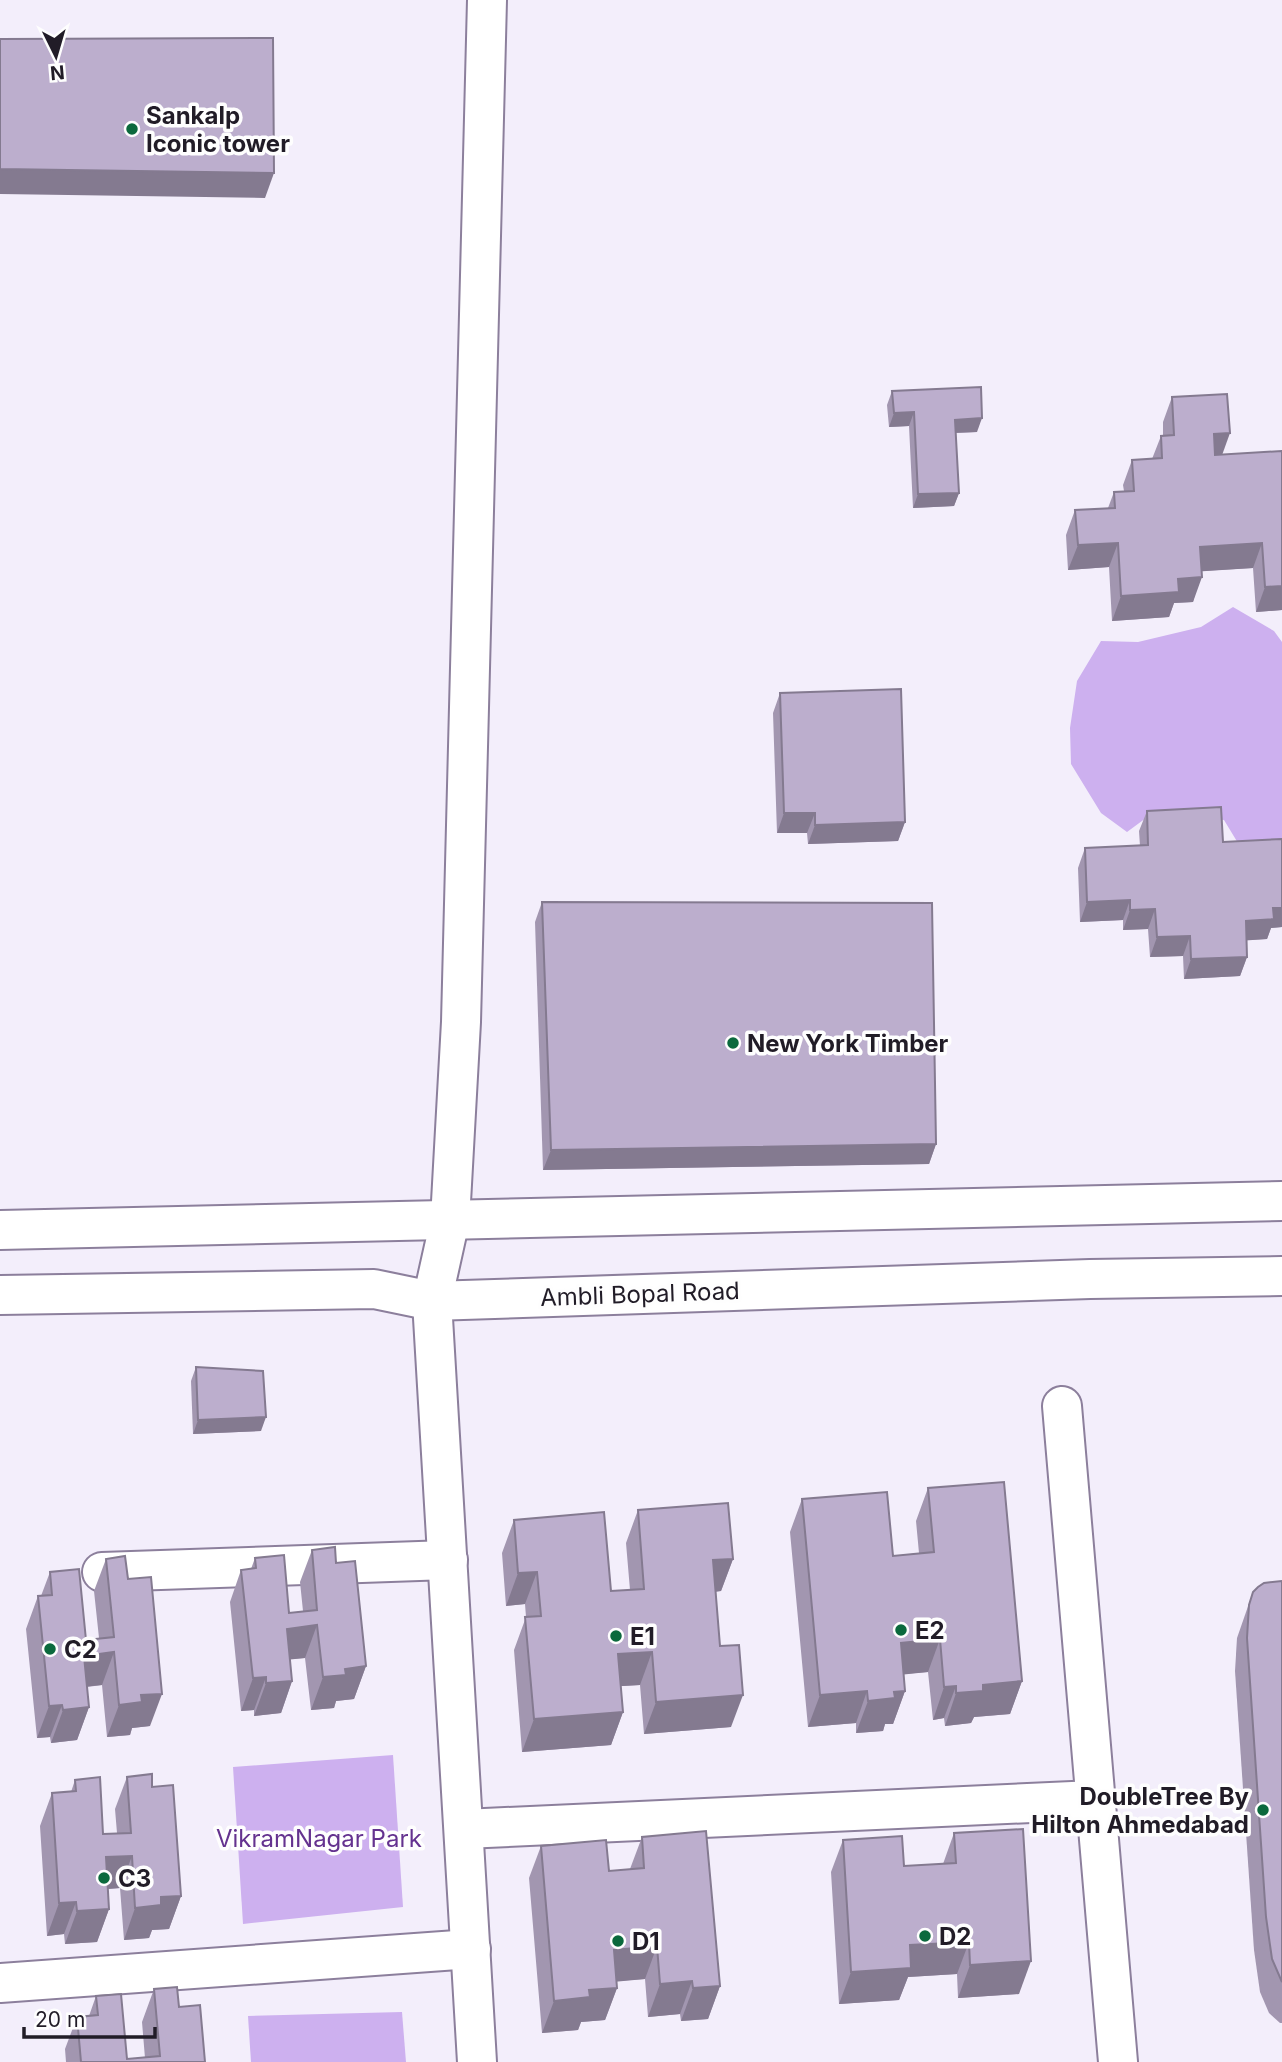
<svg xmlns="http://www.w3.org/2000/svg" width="1282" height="2062" font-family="Inter,sans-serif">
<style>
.green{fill:#cdb0ef}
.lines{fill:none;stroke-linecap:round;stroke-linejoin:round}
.street-casing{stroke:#8c7f9c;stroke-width:42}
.secondary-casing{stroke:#8c7f9c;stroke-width:42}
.street{stroke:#fff;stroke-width:38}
.secondary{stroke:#fff;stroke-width:38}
.wall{fill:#a296b0}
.shaded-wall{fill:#847a90}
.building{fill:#bcaecd;stroke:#847a90;stroke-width:2}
.poi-dot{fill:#0b693d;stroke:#fefefe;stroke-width:2.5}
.labels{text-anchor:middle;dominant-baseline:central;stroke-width:7;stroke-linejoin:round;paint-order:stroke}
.poi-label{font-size:24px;font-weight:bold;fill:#211c27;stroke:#fefefe;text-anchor:start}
.street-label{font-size:24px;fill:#211c27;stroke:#fefefe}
.park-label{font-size:24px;fill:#64328f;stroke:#fefefe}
</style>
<rect width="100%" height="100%" fill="#f3eefb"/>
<g class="green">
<path d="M1233 607 1274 631 1282 642V850L1244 853 1224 820 1196 816 1146 818 1127 832 1101 813 1071 764 1070 728 1077 681 1101 641 1138 642 1201 627Z"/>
<path d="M393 1755 403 1907 243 1924 233 1767Z"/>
<path d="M402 2012 406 2062H251L248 2016Z"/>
</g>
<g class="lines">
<g class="street-casing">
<g id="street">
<path d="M1062 1406 1118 2062"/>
<path d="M102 1572 448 1560"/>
<path d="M464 1829 1095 1800"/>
<path d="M0 1983 471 1949"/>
<path d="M477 2062 432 1301 450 1220 461 1022 487 0"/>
</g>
</g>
<g class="secondary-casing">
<g id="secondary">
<path d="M0 1230 1282 1201"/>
<path d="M0 1295 374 1289 432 1301 1090 1279 1282 1276"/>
</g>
</g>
<use href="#street" class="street"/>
<use href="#secondary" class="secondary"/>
</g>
<g class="wall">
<path d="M892 391 977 432 956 433 959 493 954 506 913 508 909 426 889 427 887 405Z"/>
<path d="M1172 397 1222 455 1282 451V610L1256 612 1253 568 1201 571 1193 602 1174 603 1169 617 1112 621 1109 567 1068 570 1066 535 1075 510 1108 508 1114 492 1124 491 1123 485 1132 460 1152 459 1161 436H1163V422Z"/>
<path d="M780 693 905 822 898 841 808 844 807 833H777L773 713Z"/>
<path d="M1147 811 1223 842 1282 839V927L1271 928 1267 939 1247 940V957L1240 976 1184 979 1183 956 1150 957 1148 929 1123 930V920L1080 922 1078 868 1085 848 1140 846 1139 831Z"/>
<path d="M542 902 936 1144 929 1164 543 1170 535 922Z"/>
<path d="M196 1367 261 1431 193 1434 191 1381Z"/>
<path d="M928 1488 1022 1681 1010 1714 974 1717 971 1723 945 1726 944 1718 933 1720 928 1672 903 1674 905 1691 893 1724H885L883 1731 856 1733V1723L808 1727 790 1532 802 1499 893 1556 919 1553 916 1521Z"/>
<path d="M638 1510 733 1559 721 1591 716 1592 720 1646 731 1727 644 1734 640 1685 621 1686 623 1712 611 1745 522 1752 514 1650 526 1617 525 1604 506 1606 502 1553 514 1520 611 1591 630 1590 626 1543Z"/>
<path d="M312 1550 336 1563 366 1666 354 1699 336 1701 334 1708 311 1710 305 1658 290 1659 292 1681 281 1713 254 1716V1710L241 1711 230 1602 241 1570 251 1569 255 1558 289 1613 303 1611 300 1582Z"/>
<path d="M106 1559 128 1579 150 1726 132 1728 130 1735 107 1737 102 1685 87 1687 89 1707 77 1740 51 1743 50 1737 37 1738 26 1629 38 1596H41L50 1572 86 1640 99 1638 94 1591Z"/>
<path d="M1282 1581V2023H1280L1269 2013 1260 1992 1254 1950 1235 1671 1237 1638 1253 1592Z"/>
<path d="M127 1777 152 1787 181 1896 169 1929 152 1930 149 1938 124 1940 120 1888 108 1889 109 1909 97 1942 65 1944 64 1934 47 1936 40 1826 52 1793 71 1792 75 1780 103 1834 117 1833 115 1809Z"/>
<path d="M954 1833 1019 1994 958 1998 957 1974 908 1977 899 2000 839 2004 831 1872 843 1840 904 1866 943 1864Z"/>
<path d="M642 1837 720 1986 708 2019 681 2021 680 2014 648 2017 645 1979 616 1981 617 1988 605 2020 581 2022 578 2030 542 2033 529 1878 541 1846 609 1871 630 1869Z"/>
<path d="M154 1989 179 2007 205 2062H66L65 2049 77 2017 89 2016 96 1996 127 2059 145 2058 142 2022Z"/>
</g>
<g class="shaded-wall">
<path d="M0 169 274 173 265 198 0 194Z"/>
<path d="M914 412 909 426 889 427 894 413Z"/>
<path d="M982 418 977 432 950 433 955 420Z"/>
<path d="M1230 433 1221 458 1204 459 1214 434Z"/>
<path d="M959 493 954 506 913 508 918 494Z"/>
<path d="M1118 543 1109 567 1068 570 1078 545Z"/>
<path d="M1262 543 1253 568 1191 572 1200 547Z"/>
<path d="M1202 577 1193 602 1174 603 1169 617 1112 621 1121 596 1178 579Z"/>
<path d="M1282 586V610L1256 612 1265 587Z"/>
<path d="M784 813H815L807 833H777Z"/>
<path d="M905 822 898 841 808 844 815 825Z"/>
<path d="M1130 900 1123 920 1080 922 1087 902Z"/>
<path d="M1273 908H1282V927L1271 928 1267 939 1238 941 1246 921Z"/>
<path d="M1155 909 1148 929 1123 930 1130 910Z"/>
<path d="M1190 936 1183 956 1150 957 1157 937Z"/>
<path d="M1247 957 1240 976 1184 979 1191 959Z"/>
<path d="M936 1144 929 1164 543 1170 551 1150Z"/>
<path d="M266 1417 261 1431 193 1434 198 1420Z"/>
<path d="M733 1559 721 1591 701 1592 713 1560Z"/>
<path d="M537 1572 525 1604 506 1606 518 1573Z"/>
<path d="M317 1625 305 1658 275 1661 287 1629Z"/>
<path d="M940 1639 928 1672 889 1676 901 1643Z"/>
<path d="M114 1652 102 1685 72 1688 84 1656Z"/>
<path d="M652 1652 640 1685 606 1687 618 1654Z"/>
<path d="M366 1666 354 1699 336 1701 334 1708 311 1710 323 1677 345 1669Z"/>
<path d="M266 1677 254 1710 241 1711 253 1678Z"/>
<path d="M292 1681 281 1713 254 1716 266 1683Z"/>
<path d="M1022 1681 1010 1714 974 1717 971 1723 945 1726 956 1693 983 1685Z"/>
<path d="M956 1686 944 1718 933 1720 944 1687Z"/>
<path d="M867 1691 856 1723 808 1727 820 1695Z"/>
<path d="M905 1691 893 1724H885L883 1731 856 1733 868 1701 894 1692Z"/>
<path d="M162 1694 150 1726 132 1728 130 1735 107 1737 119 1705 141 1695Z"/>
<path d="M743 1695 731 1727 644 1734 656 1702Z"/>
<path d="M62 1705 50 1737 37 1738 49 1706Z"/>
<path d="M89 1707 77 1740 51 1743 63 1710Z"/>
<path d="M623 1712 611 1745 522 1752 534 1719Z"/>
<path d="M132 1856 120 1888 94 1890 106 1857Z"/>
<path d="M181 1896 169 1929 152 1930 149 1938 124 1940 135 1908 161 1897Z"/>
<path d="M76 1902 64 1934 47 1936 59 1903Z"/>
<path d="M109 1909 97 1942 65 1944 77 1911Z"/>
<path d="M969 1942 957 1974 908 1977 899 2000 839 2004 851 1972 910 1945Z"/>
<path d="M657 1946 645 1979 602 1983 614 1950Z"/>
<path d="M1031 1961 1019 1994 958 1998 970 1965Z"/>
<path d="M692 1981 680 2014 648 2017 660 1984Z"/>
<path d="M720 1986 708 2019 681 2021 693 1988Z"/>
<path d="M617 1988 605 2020 581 2022 578 2030 542 2033 554 2001 589 1990Z"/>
</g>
<g class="building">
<path d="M273 38 274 173 0 169V39Z"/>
<path d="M981 387 982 418 955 420 959 493 918 494 914 412 894 413 892 391Z"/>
<path d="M1227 394 1230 433 1214 434 1215 455 1282 451V586L1265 587 1262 543 1200 547 1202 577 1178 579 1179 592 1121 596 1118 543 1078 545 1075 510 1115 508 1114 492 1134 491 1132 460 1162 458 1161 436 1174 435 1172 397Z"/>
<path d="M901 689 905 822 815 825V813H784L780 693Z"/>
<path d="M1221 807 1223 842 1282 839V908H1273L1274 919 1246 921 1247 957 1191 959 1190 936 1157 937 1155 909 1130 910V900L1087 902 1085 848 1148 845 1147 811Z"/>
<path d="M542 902 932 903 936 1144 551 1150Z"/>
<path d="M196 1367 263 1371 266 1417 198 1420Z"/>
<path d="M1004 1482 1022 1681 983 1685V1691L956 1693V1686L944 1687 940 1639 901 1643 905 1691 894 1692 895 1698 868 1701 867 1691 820 1695 802 1499 887 1492 893 1556 934 1552 928 1488Z"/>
<path d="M728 1503 733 1559 713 1560 720 1646 739 1645 743 1695 656 1702 652 1652 618 1654 623 1712 534 1719 525 1617 541 1616 537 1572 518 1573 514 1520 604 1512 611 1591 644 1589 638 1510Z"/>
<path d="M335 1547 336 1563 355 1561 366 1666 345 1669 346 1675 323 1677 317 1625 287 1629 292 1681 266 1683V1677L253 1678 241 1570 256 1568 255 1558 284 1555 289 1613 317 1610 312 1550Z"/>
<path d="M125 1556 128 1579 151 1577 162 1694 141 1695 142 1702 119 1705 114 1652 84 1656 89 1707 63 1710 62 1705 49 1706 38 1596 52 1595 50 1572 79 1569 86 1640 114 1637 106 1559Z"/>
<path d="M1282 1581V1982L1272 1959 1266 1917 1247 1638 1249 1605 1253 1592 1258 1587 1264 1583Z"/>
<path d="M152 1774V1787L173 1785 181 1896 161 1897V1905L135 1908 132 1856 106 1857 109 1909 77 1911 76 1902 59 1903 52 1793 76 1791 75 1780 100 1777 103 1834 131 1833 127 1777Z"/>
<path d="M1023 1829 1031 1961 970 1965 969 1942 910 1945 911 1968 851 1972 843 1840 902 1836 904 1866 956 1863 954 1833Z"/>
<path d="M706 1831 720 1986 693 1988 692 1981 660 1984 657 1946 614 1950 617 1988 589 1990 590 1997 554 2001 541 1846 606 1840 609 1871 644 1868 642 1837Z"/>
<path d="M177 1987 179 2007 200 2005 205 2062H81L77 2017 98 2015 96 1996 121 1994 127 2059 160 2056 154 1989Z"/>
</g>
<g class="poi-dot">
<circle cx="132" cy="129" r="7"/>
<circle cx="733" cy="1043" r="7"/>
<circle cx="901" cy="1630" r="7"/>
<circle cx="616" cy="1636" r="7"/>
<circle cx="50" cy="1649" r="7"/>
<circle cx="1263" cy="1810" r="7"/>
<circle cx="104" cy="1878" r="7"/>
<circle cx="925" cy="1936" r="7"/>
<circle cx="618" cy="1941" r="7"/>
</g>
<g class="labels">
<g class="poi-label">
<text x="146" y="115">Sankalp<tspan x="146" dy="28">Iconic tower</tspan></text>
<text x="747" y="1043">New York Timber</text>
<text x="915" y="1630">E2</text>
<text x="630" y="1636">E1</text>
<text x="64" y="1649">C2</text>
<text x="1249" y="1796" text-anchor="end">DoubleTree By<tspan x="1249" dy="28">Hilton Ahmedabad</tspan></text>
<text x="118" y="1878">C3</text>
<text x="939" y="1936">D2</text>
<text x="632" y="1941">D1</text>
</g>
<g class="street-label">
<text transform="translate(640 1294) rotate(-2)">Ambli Bopal Road</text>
</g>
<g class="park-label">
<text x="319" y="1838">VikramNagar Park</text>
</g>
</g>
<g transform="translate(56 56) rotate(175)" stroke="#fefefe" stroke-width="5" paint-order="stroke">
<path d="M0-5L12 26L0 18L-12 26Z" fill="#211c27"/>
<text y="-10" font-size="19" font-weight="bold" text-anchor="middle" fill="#211c27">N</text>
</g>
<path d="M24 2027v10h131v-10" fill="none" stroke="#211c27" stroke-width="3.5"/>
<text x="35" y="2027" font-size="21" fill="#211c27" stroke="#fefefe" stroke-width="5" paint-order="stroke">20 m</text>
</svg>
